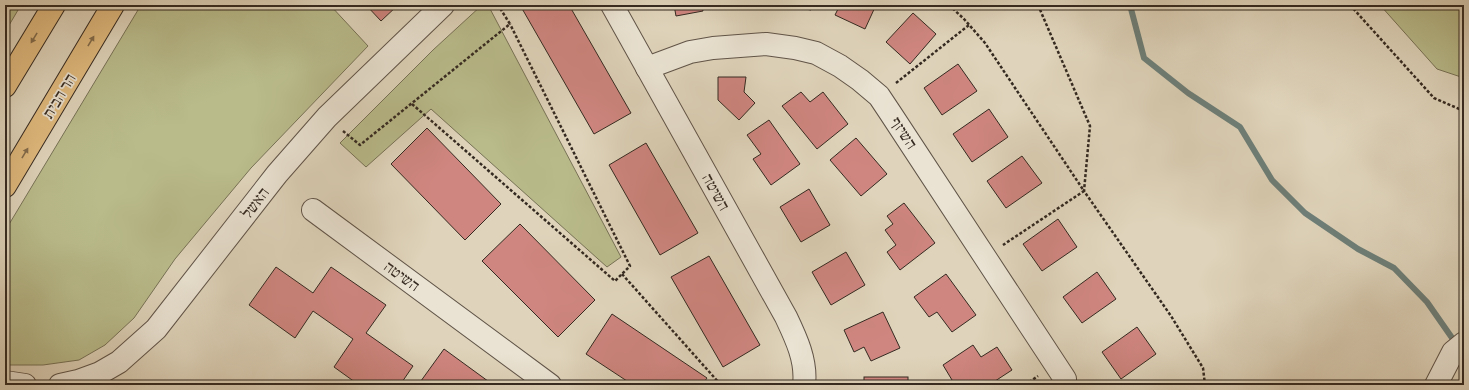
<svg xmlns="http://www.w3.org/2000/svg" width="1469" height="390" font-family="'IM FELL Great Primer','Frank Ruhl Libre',serif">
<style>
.green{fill:#b9bb8b;stroke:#777256}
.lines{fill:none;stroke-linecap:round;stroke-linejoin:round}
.stream{stroke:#6d7f79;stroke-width:6}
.building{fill:#cf8680;stroke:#352a21}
.minor-casing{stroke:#605448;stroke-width:24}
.major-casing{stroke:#352a21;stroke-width:24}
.path{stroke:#352a21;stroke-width:2.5;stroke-dasharray:3 2;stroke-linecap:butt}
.minor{stroke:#eae3d3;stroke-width:22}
.major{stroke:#e0ba7e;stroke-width:22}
.oneway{fill:#826b4b}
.labels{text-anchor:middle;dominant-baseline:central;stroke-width:3.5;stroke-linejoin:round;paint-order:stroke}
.street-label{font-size:16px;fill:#352a21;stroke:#eae3d3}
</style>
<rect width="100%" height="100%" fill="#dfd4bb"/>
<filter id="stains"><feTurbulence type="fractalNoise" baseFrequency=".005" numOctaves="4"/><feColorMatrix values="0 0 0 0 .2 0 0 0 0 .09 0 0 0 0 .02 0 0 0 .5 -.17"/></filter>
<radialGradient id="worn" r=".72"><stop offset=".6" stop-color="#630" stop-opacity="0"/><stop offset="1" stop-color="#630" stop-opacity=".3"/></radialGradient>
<g class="green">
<path d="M5 5H21L5 32Z"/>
<path d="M141 5H330L368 46 251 168 175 259 134 318 105 345 79 360 43 365H10L5 362V231Z"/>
<path d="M482 5H488L621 257 607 267 431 109 366 167 340 143 433 50Z"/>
<path d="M1380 5H1464V78L1437 69Z"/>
</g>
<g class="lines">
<path class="stream" d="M1130 5 1144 58 1188 93 1240 127 1272 180 1305 213 1358 249 1394 268 1427 302 1457 345"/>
</g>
<g class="building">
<path d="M366 5H398L381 21Z"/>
<path d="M520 5H569L631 113 594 134Z"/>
<path d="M674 5H702L703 11 676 16Z"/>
<path d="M781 5H812L811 10Z"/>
<path d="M840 5H876L865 29 835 15Z"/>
<path d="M913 13 936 34 910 64 886 42Z"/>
<path d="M958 64 977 91 942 115 924 88Z"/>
<path d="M718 77H746L744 92 755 103 739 120 718 100Z"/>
<path d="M801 92 810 102 823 92 848 124 817 149 782 106Z"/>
<path d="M989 109 1008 137 972 162 953 134Z"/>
<path d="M769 120 800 164 771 185 753 159 761 154 747 135Z"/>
<path d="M427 128 501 204 465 240 391 164Z"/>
<path d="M856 138 887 174 861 196 830 160Z"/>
<path d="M646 143 698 233 660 255 609 165Z"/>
<path d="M1022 156 1042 183 1006 208 987 181Z"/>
<path d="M809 189 830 225 801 242 780 207Z"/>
<path d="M904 203 935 243 900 270 887 252 896 245 885 230 893 224 887 216Z"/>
<path d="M1058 219 1077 247 1042 271 1023 244Z"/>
<path d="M520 224 595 300 558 337 482 261Z"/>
<path d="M846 252 865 285 831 305 812 272Z"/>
<path d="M709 256 760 345 723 367 671 277Z"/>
<path d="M276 267 313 293 331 267 386 305 366 333 413 366 400 385H359L334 367 353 339 313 311 295 338 249 305Z"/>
<path d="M1097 272 1116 299 1082 323 1063 297Z"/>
<path d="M946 274 976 315 952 332 937 312 929 317 914 297Z"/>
<path d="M883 312 900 348 871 361 864 347 854 352 844 330Z"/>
<path d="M612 314 707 378 702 385H633L586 354Z"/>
<path d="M1137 327 1156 354 1121 379 1102 352Z"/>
<path d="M973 345 981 357 997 347 1012 370 989 385H955L943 365Z"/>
<path d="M444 349 492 384 491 385H418Z"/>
<rect x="864" y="377" width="44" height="8"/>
</g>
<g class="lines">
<g class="minor-casing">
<g id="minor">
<path d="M612 5 786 317C796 338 807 361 804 385"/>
<path d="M647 68 690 52 713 48 766 44 795 48 816 53 840 66 860 80 879 96 891 114 1065 379"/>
<path d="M313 210 550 385"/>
<path d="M5 382 25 385"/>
<path d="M60 385 78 381 100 373 119 362 156 329 277 174 327 117 443 5"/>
<path d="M1436 385 1453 352 1464 343"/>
</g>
</g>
<g class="major-casing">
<g id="major">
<path d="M5 86 54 5"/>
<path d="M5 186 113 5"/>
</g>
</g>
<g class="path">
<path d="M949 5 964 19 985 43 1084 191 1003 245"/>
<path d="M1038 5 1090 126 1084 191 1171 316 1203 368 1205 385"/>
<path d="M1350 5 1434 98 1464 111"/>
<path d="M896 83 969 25"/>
<path d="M412 104 615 281 630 266 510 24"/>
<path d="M343 131 360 145 510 24 498 5"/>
<path d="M622 274 721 385"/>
<path d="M1025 385 1038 376"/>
</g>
<use href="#minor" class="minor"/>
<use href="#major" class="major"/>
</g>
<defs><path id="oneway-solid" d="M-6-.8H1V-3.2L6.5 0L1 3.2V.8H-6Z"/></defs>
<g class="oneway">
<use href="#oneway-solid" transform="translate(34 38) rotate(121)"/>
<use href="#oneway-solid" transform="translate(91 41) rotate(-59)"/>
<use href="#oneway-solid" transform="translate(25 153) rotate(-59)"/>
</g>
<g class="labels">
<g class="street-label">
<text transform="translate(59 96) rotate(-59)">הר הבית</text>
<text transform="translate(904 133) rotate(57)">השיזף</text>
<text transform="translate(716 192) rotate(61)">השיטה</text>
<text transform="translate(255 203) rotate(-53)">האשל</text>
<text transform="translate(402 276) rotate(36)">השיטה</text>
</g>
</g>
<rect width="1469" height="390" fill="none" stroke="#dfd4bb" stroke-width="20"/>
<rect x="6" y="6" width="1457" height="378" fill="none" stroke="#352a21" stroke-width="2"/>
<rect x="10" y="10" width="1449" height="370" fill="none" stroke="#352a21"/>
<rect width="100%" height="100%" filter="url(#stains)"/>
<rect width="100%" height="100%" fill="url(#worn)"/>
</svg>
